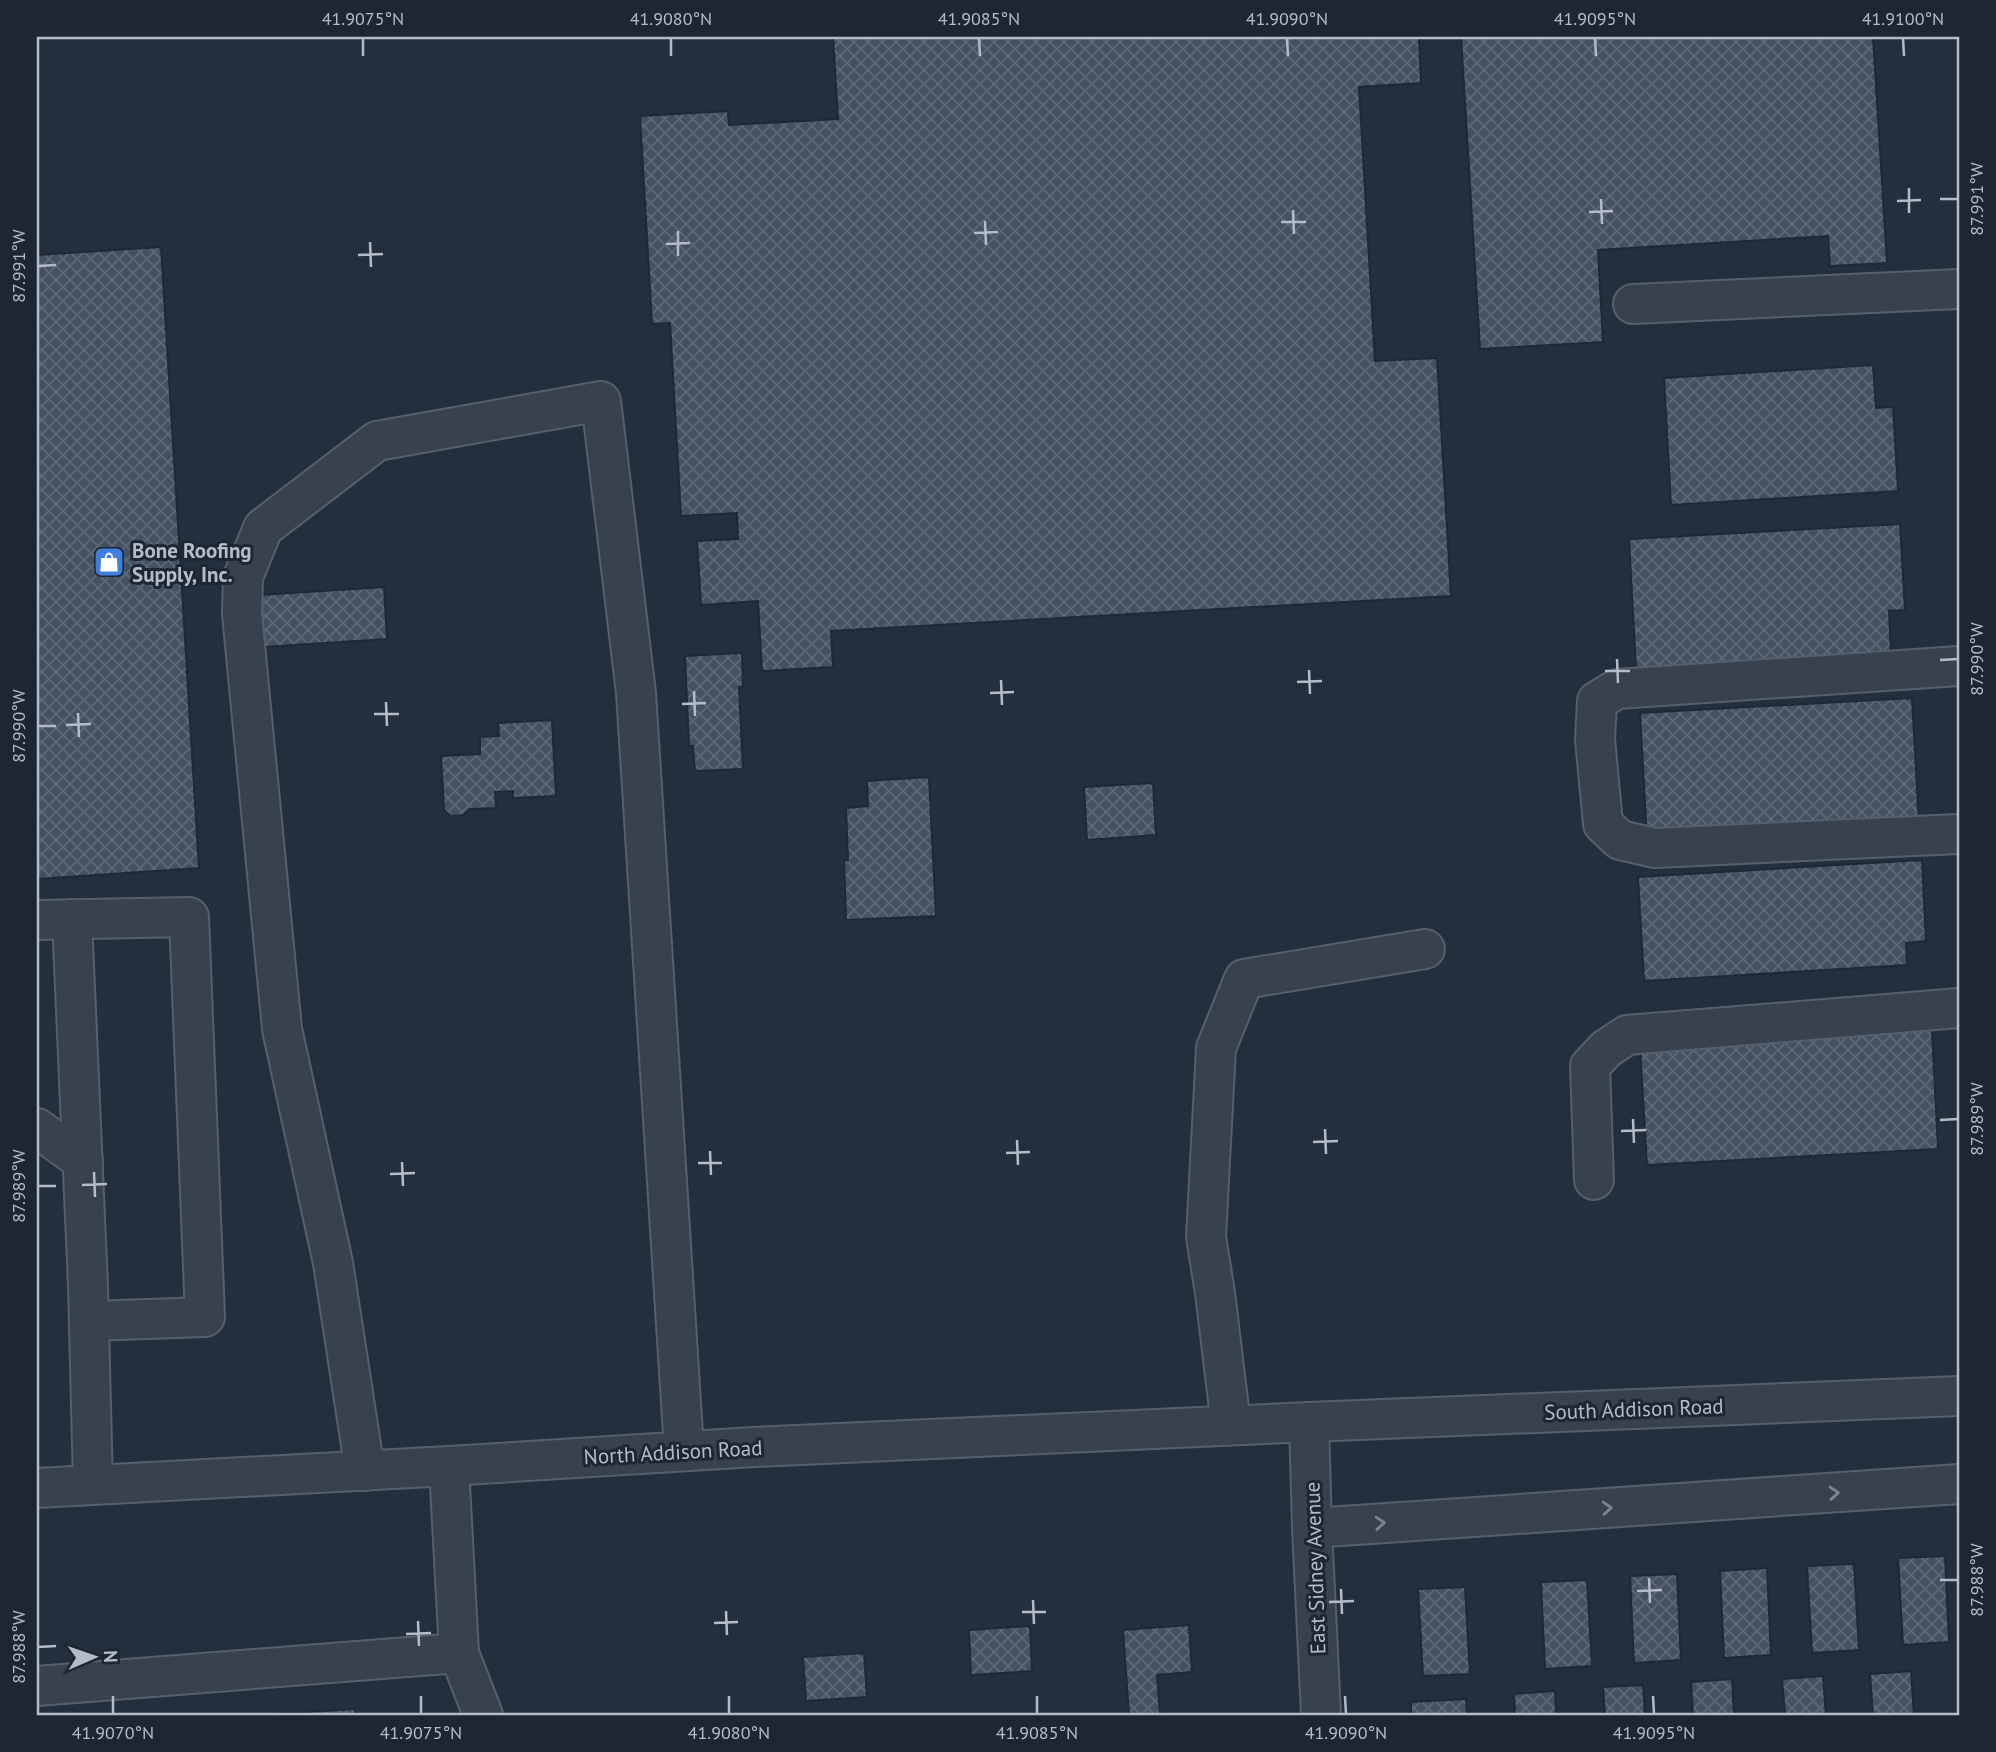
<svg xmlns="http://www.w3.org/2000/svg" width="1996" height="1752" font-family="'PT Sans',sans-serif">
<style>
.building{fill:url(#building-cross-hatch);stroke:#1f2835;stroke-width:2}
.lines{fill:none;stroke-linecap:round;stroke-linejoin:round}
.minor-casing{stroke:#565f6c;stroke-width:42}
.minor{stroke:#38414e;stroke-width:38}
.oneway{stroke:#7c8592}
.ticks{fill:none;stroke:#b4bcc9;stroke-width:2.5}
.labels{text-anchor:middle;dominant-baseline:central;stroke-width:6;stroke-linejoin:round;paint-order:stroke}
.poi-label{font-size:21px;font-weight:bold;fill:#b4bcc9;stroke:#1d2633;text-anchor:start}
.street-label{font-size:21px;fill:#b4bcc9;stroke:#1d2633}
.neatline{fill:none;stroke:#b4bcc9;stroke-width:2.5}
.ticks-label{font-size:18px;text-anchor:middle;fill:#b4bcc9}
</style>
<defs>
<pattern id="building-cross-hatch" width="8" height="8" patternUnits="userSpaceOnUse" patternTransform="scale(1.75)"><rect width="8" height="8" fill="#455162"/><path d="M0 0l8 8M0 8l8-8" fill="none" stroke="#5d6877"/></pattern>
</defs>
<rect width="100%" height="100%" fill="#242f3e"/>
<g class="building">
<path d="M833 37H1419L1421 83 1359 87 1375 361 1437 358 1451 596 831 631 833 667 762 671 758 601 701 605 697 541 738 539 737 513 681 516 670 323 652 324 640 116 728 111 729 125 838 119Z"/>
<path d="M1461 37H1873L1887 263 1830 266 1828 236 1598 250 1603 342 1480 349Z"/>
<path d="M161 247 199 868 37 879V255Z"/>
<path d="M1873 365 1876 408 1893 407 1898 491 1671 505 1664 378Z"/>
<path d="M1900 524 1905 610 1889 611 1891 654 1636 669 1629 539Z"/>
<path d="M384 587 387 639 263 647 260 595Z"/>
<path d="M742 653 743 686 739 687 743 769 695 771 693 746H689L685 656Z"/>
<path d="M1912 698 1919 824 1647 839 1640 713Z"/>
<path d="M552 720 556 796 513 798V791L495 792 496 808 470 809 463 815 451 816 444 810 441 756 480 754V737L499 736 498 723Z"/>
<path d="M929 777 936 916 846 920 844 861 848 860 846 808 868 806 867 781Z"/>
<path d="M1153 783 1156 835 1087 840 1084 787Z"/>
<path d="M1922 860 1926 941 1906 943 1907 965 1644 981 1638 877Z"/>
<path d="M1932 1030 1938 1149 1647 1165 1640 1047Z"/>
<path d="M1945 1556 1949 1642 1903 1645 1898 1558Z"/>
<path d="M1854 1564 1859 1650 1812 1653 1807 1566Z"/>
<path d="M1767 1568 1771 1655 1724 1658 1720 1571Z"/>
<path d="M1677 1574 1681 1660 1634 1663 1630 1576Z"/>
<path d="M1587 1580 1592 1666 1545 1669 1541 1582Z"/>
<path d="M1465 1587 1470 1674 1423 1676 1418 1589Z"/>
<path d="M1189 1625 1192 1672 1157 1675 1160 1715H1129L1123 1630Z"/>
<path d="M1030 1626 1032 1671 971 1675 969 1630Z"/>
<path d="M864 1653 867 1697 806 1701 803 1657Z"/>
<path d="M1911 1671 1914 1715H1873L1870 1674Z"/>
<path d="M1823 1676 1826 1715H1785L1782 1679Z"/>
<path d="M1732 1679 1734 1715H1693L1691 1682Z"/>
<path d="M1643 1685 1645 1715H1605L1603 1687Z"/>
<path d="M1555 1691 1556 1715H1515L1514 1694Z"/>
<path d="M1466 1699 1467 1715H1411V1702Z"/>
<path d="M355 1709V1715H260Z"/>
</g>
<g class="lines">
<g class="minor-casing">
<g id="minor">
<path d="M1633 304 1959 289"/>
<path d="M1959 666 1617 689 1597 701 1595 739 1603 824 1620 840 1655 848 1959 834"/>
<path d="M72 919 88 1286 93 1485"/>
<path d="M37 920 189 917 205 1317 90 1321"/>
<path d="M37 1128 83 1161"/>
<path d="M1594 1180 1590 1066 1606 1049 1627 1035 1959 1008"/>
<path d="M1309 1422 1312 1528 1321 1715"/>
<path d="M1231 1425 1215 1293 1206 1237 1216 1048 1244 979 1425 949"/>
<path d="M365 1471 333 1263 282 1029 242 614 243 577 263 528 377 441 601 401 636 693 684 1450"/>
<path d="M37 1488 449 1466 754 1447 1309 1422 1959 1396"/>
<path d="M1312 1528 1959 1484"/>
<path d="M459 1653 483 1715"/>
<path d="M37 1686 459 1653 449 1466"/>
</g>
</g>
<use href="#minor" class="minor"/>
</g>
<defs><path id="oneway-chevron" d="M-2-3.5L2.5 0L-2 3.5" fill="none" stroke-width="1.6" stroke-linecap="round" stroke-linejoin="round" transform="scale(1.75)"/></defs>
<g class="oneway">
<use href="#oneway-chevron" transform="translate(1834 1493) rotate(-4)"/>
<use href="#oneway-chevron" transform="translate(1607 1508) rotate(-4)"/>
<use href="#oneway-chevron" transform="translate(1380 1523) rotate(-4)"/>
</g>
<path class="ticks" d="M363 38V56M671 38V56M979 38 980 56M1287 38 1288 56M1595 38 1596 56M1903 38 1904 56M1909 188V213M1601 199 1602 224M1940 199H1958M1897 201 1921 200M1293 210 1294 234M1589 212 1613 211M985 221 986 245M1281 222H1306M678 231V256M974 233 998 232M370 242 371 267M666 244 690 243M358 255 383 254M38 266 56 265M1617 659 1618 683M1940 660 1958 659M1309 670 1310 694M1605 671H1630M1001 680 1002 705M1297 682 1322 681M694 691 695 716M990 693 1014 692M386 702 387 726M682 704 706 703M78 713 79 737M374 714H399M66 725 91 724M38 726H56M1633 1119 1634 1143M1940 1120 1958 1119M1325 1129 1326 1154M1621 1131 1646 1130M1017 1140 1018 1165M1313 1142 1338 1141M710 1151 711 1175M1006 1153 1030 1152M402 1162 403 1186M698 1163H722M94 1172 95 1197M390 1174 415 1173M82 1185 107 1184M38 1186H56M1649 1578 1650 1603M1940 1580H1958M1341 1589 1342 1614M1637 1591 1662 1590M1033 1600 1034 1624M1329 1602 1354 1601M726 1611 727 1635M1022 1612H1046M418 1621 419 1646M714 1623 738 1622M406 1634 431 1633M38 1647 56 1646M113 1696V1714M421 1696V1714M729 1696V1714M1037 1696V1714M1345 1696 1346 1714M1653 1696 1654 1714"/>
<defs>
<g id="shop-square" transform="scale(1.575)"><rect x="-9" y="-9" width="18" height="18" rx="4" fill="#3f7fe0" stroke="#1d2633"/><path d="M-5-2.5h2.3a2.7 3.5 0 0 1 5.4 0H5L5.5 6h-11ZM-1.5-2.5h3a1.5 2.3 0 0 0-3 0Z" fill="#fff"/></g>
</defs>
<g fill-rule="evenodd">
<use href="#shop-square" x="109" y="562"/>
</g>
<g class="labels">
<g class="poi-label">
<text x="132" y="550">Bone Roofing<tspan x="132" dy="24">Supply, Inc.</tspan></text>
</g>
<g class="street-label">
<text transform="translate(1634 1409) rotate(-2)">South Addison Road</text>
<text transform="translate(673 1452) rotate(-3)">North Addison Road</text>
<text transform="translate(1315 1568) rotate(-92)">East Sidney Avenue</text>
</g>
</g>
<rect width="1996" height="1752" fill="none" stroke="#1d2633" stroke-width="77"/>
<g transform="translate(94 1657) rotate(88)" stroke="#1d2633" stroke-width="5" paint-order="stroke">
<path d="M0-5L12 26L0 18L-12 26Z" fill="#b4bcc9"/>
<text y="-10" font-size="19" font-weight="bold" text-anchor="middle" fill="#b4bcc9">N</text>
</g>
<rect x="38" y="38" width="1920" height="1676" class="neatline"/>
<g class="ticks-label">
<text x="363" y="25">41.9075°N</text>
<text x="671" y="25">41.9080°N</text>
<text x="979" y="25">41.9085°N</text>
<text x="1287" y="25">41.9090°N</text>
<text x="1595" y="25">41.9095°N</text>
<text x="1903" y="25">41.9100°N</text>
<text transform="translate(1977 199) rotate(-90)" y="6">87.991°W</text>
<text transform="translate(19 266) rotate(-90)" y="6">87.991°W</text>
<text transform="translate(1977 659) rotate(-90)" y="6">87.990°W</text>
<text transform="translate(19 726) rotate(-90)" y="6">87.990°W</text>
<text transform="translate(1977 1119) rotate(-90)" y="6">87.989°W</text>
<text transform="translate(19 1186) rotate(-90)" y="6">87.989°W</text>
<text transform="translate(1977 1580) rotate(-90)" y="6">87.988°W</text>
<text transform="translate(19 1647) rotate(-90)" y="6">87.988°W</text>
<text x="113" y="1739">41.9070°N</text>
<text x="421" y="1739">41.9075°N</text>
<text x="729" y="1739">41.9080°N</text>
<text x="1037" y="1739">41.9085°N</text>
<text x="1346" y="1739">41.9090°N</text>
<text x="1654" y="1739">41.9095°N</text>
</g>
</svg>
